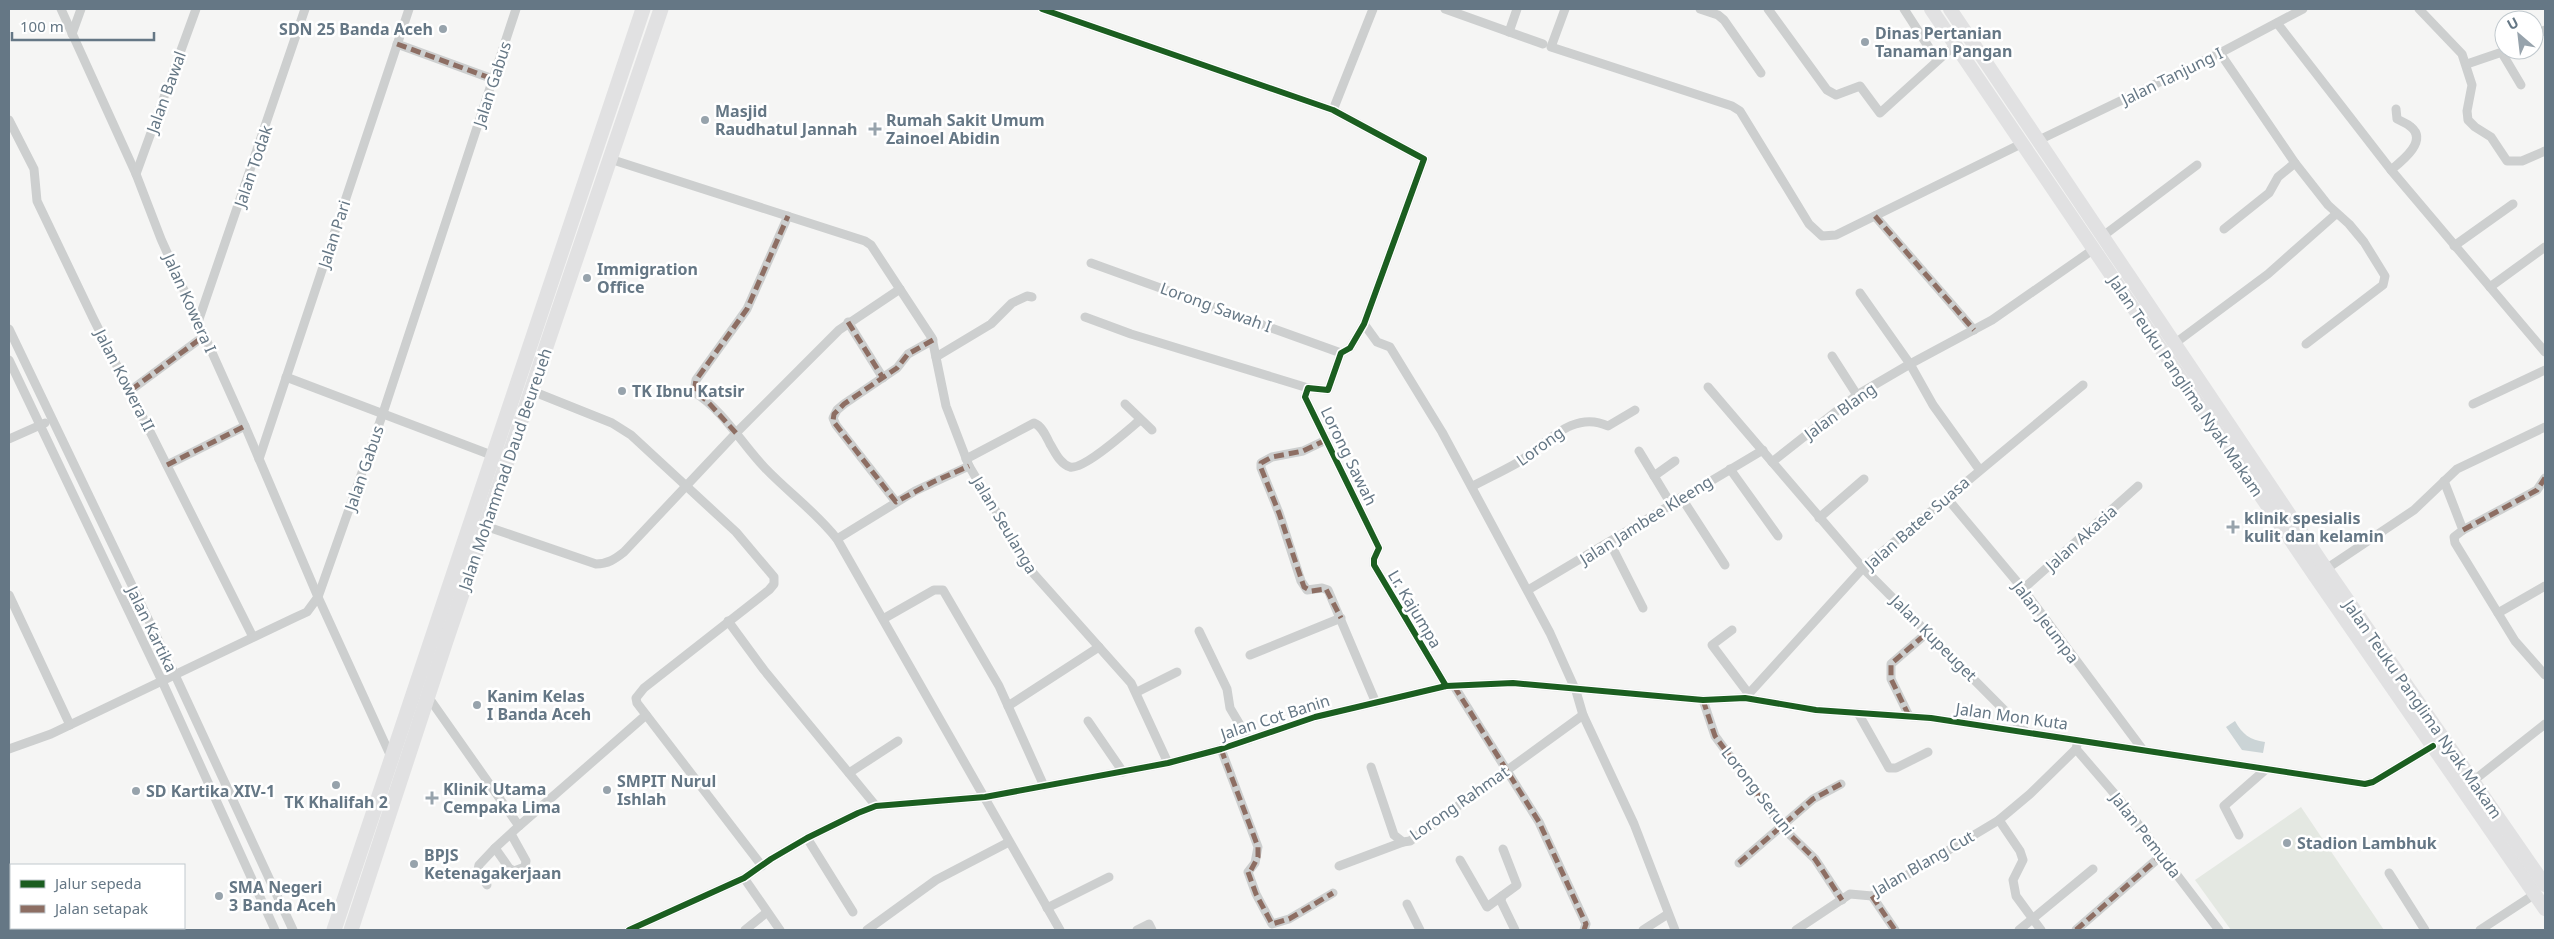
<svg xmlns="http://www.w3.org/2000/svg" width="2554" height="939" font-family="'Noto Sans',sans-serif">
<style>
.green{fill:#e4e8e2}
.water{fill:#cbd4d6}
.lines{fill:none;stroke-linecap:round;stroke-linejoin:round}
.minor{stroke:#cdcfcf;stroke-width:9}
.primary{stroke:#e1e1e2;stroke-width:14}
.trunk{stroke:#e1e1e2;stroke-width:15}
.quiet{stroke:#8d6e63;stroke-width:5;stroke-dasharray:10 5;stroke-linecap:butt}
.cycleway-casing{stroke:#fff;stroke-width:9}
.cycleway{stroke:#1b5e20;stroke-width:6}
.poi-dot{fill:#97a3ac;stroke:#fff;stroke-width:2}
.labels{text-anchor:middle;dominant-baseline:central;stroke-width:5;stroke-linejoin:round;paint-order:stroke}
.poi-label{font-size:16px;font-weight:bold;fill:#657785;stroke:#fff;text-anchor:start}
.street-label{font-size:16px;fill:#657785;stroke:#fff}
</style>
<rect width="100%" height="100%" fill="#f5f5f4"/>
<path class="green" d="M2301 807 2384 930H2231L2195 880Z"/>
<path class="water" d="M2235 721C2242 734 2250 740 2265 742L2263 753 2242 750 2226 727Z"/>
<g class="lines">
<g class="minor">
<path d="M61 9 136 174 161 239 245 426 318 597 392 759"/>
<path d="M1042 9 1333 110 1424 159 1364 324 1350 348 1341 353 1328 390 1308 388 1305 397 1379 548 1374 559V565L1446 686"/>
<path d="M1445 9 1543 44"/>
<path d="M1565 9 1551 47 1732 106 1740 111 1809 224 1822 236 1836 235 2023 143"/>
<path d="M1700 9 1718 15 1724 20 1761 73"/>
<path d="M1768 9 1827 90 1836 95 1860 86 1880 113 1955 45"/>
<path d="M1904 9 1937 60"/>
<path d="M2419 9 2462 54 2472 85 2467 111 2468 120 2475 127 2491 137 2507 161H2522L2545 151"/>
<path d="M2277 23 2391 170 2545 352"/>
<path d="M1509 32 1517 9"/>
<path d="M72 34 81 9"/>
<path d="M2534 36 2545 30"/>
<path d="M397 44 493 79"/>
<path d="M2220 53 2295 163 2328 205 2349 224 2364 242 2385 276 2383 285 2306 344"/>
<path d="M2502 53 2521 85"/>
<path d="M2467 64 2508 50"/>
<path d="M1333 110 1373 9"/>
<path d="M9 120 34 169 37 201 93 318 253 637"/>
<path d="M2039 140 2220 53 2303 9"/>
<path d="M610 159 865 241 871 245 932 338 946 406 969 466 1033 573 1131 683 1168 763"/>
<path d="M2391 170C2402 161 2428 141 2411 127 2407 123 2402 122 2397 119L2396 109"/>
<path d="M136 174 196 9"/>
<path d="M788 216 747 309 696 380 694 392C724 411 741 443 765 468 789 493 816 512 837 539L1060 930"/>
<path d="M1875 216 1974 330"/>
<path d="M2224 229 2269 193 2278 177 2295 163"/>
<path d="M2103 236 2197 165"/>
<path d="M2454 246 2513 204"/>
<path d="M1091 263 1341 353"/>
<path d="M2490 287 2545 247"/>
<path d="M1085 317 1131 334 1308 388"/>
<path d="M198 322 305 9"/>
<path d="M848 322 883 378"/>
<path d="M1364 324 1377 342 1390 347 1442 432 1550 633 1576 691 1583 715 1634 824 1675 930"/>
<path d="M9 329 175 675 293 930"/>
<path d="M2174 344 2268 274 2336 214"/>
<path d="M1832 356 1857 395"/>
<path d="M936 357 991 324 1012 303 1027 296 1032 297"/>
<path d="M9 360 162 681 275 930"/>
<path d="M286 377 494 456"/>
<path d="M1708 387 1863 568 2025 731"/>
<path d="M131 390 204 336"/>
<path d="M532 391 612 423 631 435 736 532 774 577V584L769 590 644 688 636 698 637 703 762 866"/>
<path d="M1125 404 1152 430"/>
<path d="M2473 404 2545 370"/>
<path d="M9 439 45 423"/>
<path d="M1326 440 1303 451 1272 457 1261 463V468L1279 513 1301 581 1307 590 1322 588 1328 590 1376 703"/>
<path d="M1639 451 1671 504"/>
<path d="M259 459 409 9"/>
<path d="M966 459 1034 423C1042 426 1046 436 1050 444 1055 452 1060 464 1070 467 1084 470 1128 430 1140 420"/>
<path d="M1772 462 1857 395 1910 364 1860 293"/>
<path d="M167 465 245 426"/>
<path d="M1730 469 1778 536"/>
<path d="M1979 469 1933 405 1910 364 1992 320 2094 249"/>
<path d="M1654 476 1675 461"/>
<path d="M2444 481 2463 530 2454 537 2455 543 2515 641 2545 675"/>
<path d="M1473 486C1488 478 1503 471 1517 463 1545 446 1572 409 1608 426L1635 410"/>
<path d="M1681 497 1725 565"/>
<path d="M1946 497 2023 589 2143 750"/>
<path d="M896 502 836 425 833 418 837 410 844 404 897 368 908 354 933 340"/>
<path d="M1819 518 1864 479"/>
<path d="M485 526 596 564C608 564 615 559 624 552L736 433 839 330 900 289"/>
<path d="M2463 530 2537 490 2545 478"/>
<path d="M837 539 915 491 969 466"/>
<path d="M1610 543 1643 608"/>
<path d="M2323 571 2414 510 2457 469 2545 427"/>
<path d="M2023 589 2138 486"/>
<path d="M1528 590 1763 450"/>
<path d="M9 595 70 725"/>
<path d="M2498 613 2545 586"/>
<path d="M883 619 934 590H943L999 686 1044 786"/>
<path d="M728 621 764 670 876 806"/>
<path d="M1732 630 1712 645 1748 693"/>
<path d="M1199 631 1227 689 1230 708 1249 740"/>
<path d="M1250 655 1341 618"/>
<path d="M1454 686 1539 822 1586 924 1584 930"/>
<path d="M1137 692 1177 672"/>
<path d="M429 698 519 826"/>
<path d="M1745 698 1863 568 2083 385"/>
<path d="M1703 700 1715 736 1781 826 1815 859 1842 900"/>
<path d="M1008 706 1099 647"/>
<path d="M1858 713 1889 768H1896L1928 752"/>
<path d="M1909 716 1891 679V664L1928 632"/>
<path d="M1088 721 1123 772"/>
<path d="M2077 745 2076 749 2119 799 2219 930"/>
<path d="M9 749 51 734 296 617 307 612 318 597 383 413 516 9"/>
<path d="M1221 749 1258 847 1255 863 1248 872 1256 894 1272 924 1289 919 1333 893"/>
<path d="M1371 767 1394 835 1403 842 1410 841 1583 715"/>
<path d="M849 773 898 741"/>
<path d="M2473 781 2545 724"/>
<path d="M1999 820 2020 851 2023 860 2013 880 2016 896 2041 930"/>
<path d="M511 834 526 861 525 867 514 871 509 868 495 848 519 826 646 715"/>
<path d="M2239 835 2224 806 2265 770"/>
<path d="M807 838 853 912"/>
<path d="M1503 849 1517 885 1502 896 1501 901 1515 930"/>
<path d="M1460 860 1487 907 1502 896"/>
<path d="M1739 863 1813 799 1841 784"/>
<path d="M1339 866 1403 842"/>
<path d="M2389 873 2425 930"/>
<path d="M744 878 780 930"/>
<path d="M487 885 478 870 479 865 495 848"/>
<path d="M1872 896 1895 930"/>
<path d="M1407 904 1420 930"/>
<path d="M1047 908 1109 877"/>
<path d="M73 928 74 930"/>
<path d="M47 930 51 928"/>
<path d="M629 930 744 878 771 859 807 838 858 813 876 806 985 797 1168 763 1221 749 1315 717 1446 686 1513 683 1703 700 1745 698 1816 710 1931 718 2365 784 2373 782 2433 746"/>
<path d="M745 930 766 913"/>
<path d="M867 930 936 880 1009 842"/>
<path d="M1137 930 1149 924 1152 930"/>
<path d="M1643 930 1668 914"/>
<path d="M1796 930 1850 894 1872 896 1999 820 2030 794 2076 749"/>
<path d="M2019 930 2093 869"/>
<path d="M2076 930 2162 855"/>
<path d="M2480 930 2535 894"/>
</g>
<g class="primary">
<path d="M1931 9 2315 576 2545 909"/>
<path d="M1950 9 2326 569 2545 885"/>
</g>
<g class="trunk">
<path d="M334 930 643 9"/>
<path d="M351 930 446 641 661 9"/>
</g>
<g class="quiet">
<path d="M397 44 493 79"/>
<path d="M1875 216 1974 330"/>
<path d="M848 322 883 378"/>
<path d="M933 340 908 354 897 368 844 404 834 414 833 421 896 502 933 482 969 466"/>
<path d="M131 390 204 336"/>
<path d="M736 433 706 400 694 392 696 380 747 309 788 216"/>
<path d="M1326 440 1303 451 1272 457 1261 463V468L1279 513 1304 587 1311 591 1326 589 1341 618"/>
<path d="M167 465 245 426"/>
<path d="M2463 530 2537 490 2545 478"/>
<path d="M1454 686 1539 822 1586 924 1584 930"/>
<path d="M1703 700 1715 736 1781 826 1815 859 1842 900"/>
<path d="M1909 716 1891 679V664L1928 632"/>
<path d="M1221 749 1258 847V857L1251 870"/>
<path d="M1739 863 1813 799 1841 784"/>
<path d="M1248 872 1256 894 1272 924 1289 919 1333 893"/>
<path d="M1872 896 1895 930"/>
<path d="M2076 930 2162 855"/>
</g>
<g class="cycleway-casing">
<g id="cycleway">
<path d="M1042 9 1333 110 1424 159 1364 324 1350 348 1341 353 1328 390 1308 388 1305 397 1379 548 1374 559V565L1446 686"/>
<path d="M629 930 744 878 771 859 807 838 858 813 876 806 985 797 1168 763 1221 749 1315 717 1446 686 1513 683 1703 700 1745 698 1816 710 1931 718 2365 784 2373 782 2433 746"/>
</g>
</g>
<use href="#cycleway" class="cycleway"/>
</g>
<g class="poi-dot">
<circle cx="443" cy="29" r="5"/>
<circle cx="1865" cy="42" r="5"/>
<circle cx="705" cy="120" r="5"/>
<path d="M872.5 121.5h5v5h5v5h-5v5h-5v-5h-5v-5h5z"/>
<circle cx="587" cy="278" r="5"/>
<circle cx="622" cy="391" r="5"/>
<path d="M2230.5 519.5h5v5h5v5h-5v5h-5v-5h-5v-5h5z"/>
<circle cx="477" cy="705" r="5"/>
<circle cx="336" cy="785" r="5"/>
<circle cx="607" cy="790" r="5"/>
<circle cx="136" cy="791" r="5"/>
<path d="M429.5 790.5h5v5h5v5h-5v5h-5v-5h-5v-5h5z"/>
<circle cx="2287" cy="843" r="5"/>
<circle cx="414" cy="864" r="5"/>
<circle cx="219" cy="896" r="5"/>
</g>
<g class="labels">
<g class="poi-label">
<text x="433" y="29" text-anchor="end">SDN 25 Banda Aceh</text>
<text x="1875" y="33">Dinas Pertanian<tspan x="1875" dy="18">Tanaman Pangan</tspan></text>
<text x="715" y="111">Masjid<tspan x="715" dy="18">Raudhatul Jannah</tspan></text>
<text x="886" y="120">Rumah Sakit Umum<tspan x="886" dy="18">Zainoel Abidin</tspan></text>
<text x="597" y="269">Immigration<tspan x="597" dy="18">Office</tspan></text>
<text x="632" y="391">TK Ibnu Katsir</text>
<text x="2244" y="518">klinik spesialis<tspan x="2244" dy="18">kulit dan kelamin</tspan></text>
<text x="487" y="696">Kanim Kelas<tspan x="487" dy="18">I Banda Aceh</tspan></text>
<text x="617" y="781">SMPIT Nurul<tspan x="617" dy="18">Ishlah</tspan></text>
<text x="443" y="789">Klinik Utama<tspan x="443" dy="18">Cempaka Lima</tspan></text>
<text x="146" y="791">SD Kartika XIV-1</text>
<text x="336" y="802" text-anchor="middle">TK Khalifah 2</text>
<text x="2297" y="843">Stadion Lambhuk</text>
<text x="424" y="855">BPJS<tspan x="424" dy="18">Ketenagakerjaan</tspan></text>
<text x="229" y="887">SMA Negeri<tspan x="229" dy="18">3 Banda Aceh</tspan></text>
</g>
<g class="street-label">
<text transform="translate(2172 76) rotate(-26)">Jalan Tanjung I</text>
<text transform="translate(492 84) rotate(-72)">Jalan Gabus</text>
<text transform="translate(166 92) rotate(-70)">Jalan Bawal</text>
<text transform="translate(253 166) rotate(-71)">Jalan Todak</text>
<text transform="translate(334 234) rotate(-72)">Jalan Pari</text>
<text transform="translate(190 303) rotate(66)">Jalan Kowera I</text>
<text transform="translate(1216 307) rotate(20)">Lorong Sawah I</text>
<text transform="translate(125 380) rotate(63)">Jalan Kowera II</text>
<text transform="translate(2186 386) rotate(56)">Jalan Teuku Panglima Nyak Makam</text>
<text transform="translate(1840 411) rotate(-36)">Jalan Blang</text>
<text transform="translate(1540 446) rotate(-36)">Lorong</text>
<text transform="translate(1349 456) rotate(64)">Lorong Sawah</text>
<text transform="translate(364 468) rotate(-71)">Jalan Gabus</text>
<text transform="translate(505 469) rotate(-71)">Jalan Mohammad Daud Beureueh</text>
<text transform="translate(1646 520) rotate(-32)">Jalan Jambee Kleeng</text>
<text transform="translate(1917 523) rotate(-41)">Jalan Batee Suasa</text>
<text transform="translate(1005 525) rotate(59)">Jalan Seulanga</text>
<text transform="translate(2081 538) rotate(-42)">Jalan Akasia</text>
<text transform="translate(1415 609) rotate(59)">Lr. Kajumpa</text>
<text transform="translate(2046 622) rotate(53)">Jalan Jeumpa</text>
<text transform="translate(152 629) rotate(64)">Jalan Kartika</text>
<text transform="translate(1934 638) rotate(45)">Jalan Kupeuget</text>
<text transform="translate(2423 709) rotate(55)">Jalan Teuku Panglima Nyak Makam</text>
<text transform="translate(2012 716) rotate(8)">Jalan Mon Kuta</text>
<text transform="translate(1275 717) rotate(-18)">Jalan Cot Banin</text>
<text transform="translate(1758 791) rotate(52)">Lorong Seruni</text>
<text transform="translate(1459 803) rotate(-35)">Lorong Rahmat</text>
<text transform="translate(2146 835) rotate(52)">Jalan Pemuda</text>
<text transform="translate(1923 863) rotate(-30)">Jalan Blang Cut</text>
</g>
</g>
<rect width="2554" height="939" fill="none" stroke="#657785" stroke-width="20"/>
<rect x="10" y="864" width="175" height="65" fill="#ffffff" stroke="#c1c9ce"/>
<rect x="20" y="880" width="25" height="8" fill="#1b5e20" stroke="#c1c9ce"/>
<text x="55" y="889" font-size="15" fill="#657785">Jalur sepeda</text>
<rect x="20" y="905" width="25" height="8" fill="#8d6e63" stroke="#c1c9ce"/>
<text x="55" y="914" font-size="15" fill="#657785">Jalan setapak</text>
<g transform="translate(2519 35) rotate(332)"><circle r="24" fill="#ffffff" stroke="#c1c9ce"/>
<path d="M0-4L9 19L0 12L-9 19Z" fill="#97a3ac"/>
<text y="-8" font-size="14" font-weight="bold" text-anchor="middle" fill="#657785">U</text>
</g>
<path d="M12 32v8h142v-8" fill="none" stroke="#657785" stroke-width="2.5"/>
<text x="20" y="32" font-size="15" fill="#657785" stroke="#ffffff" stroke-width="4" paint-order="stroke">100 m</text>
</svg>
